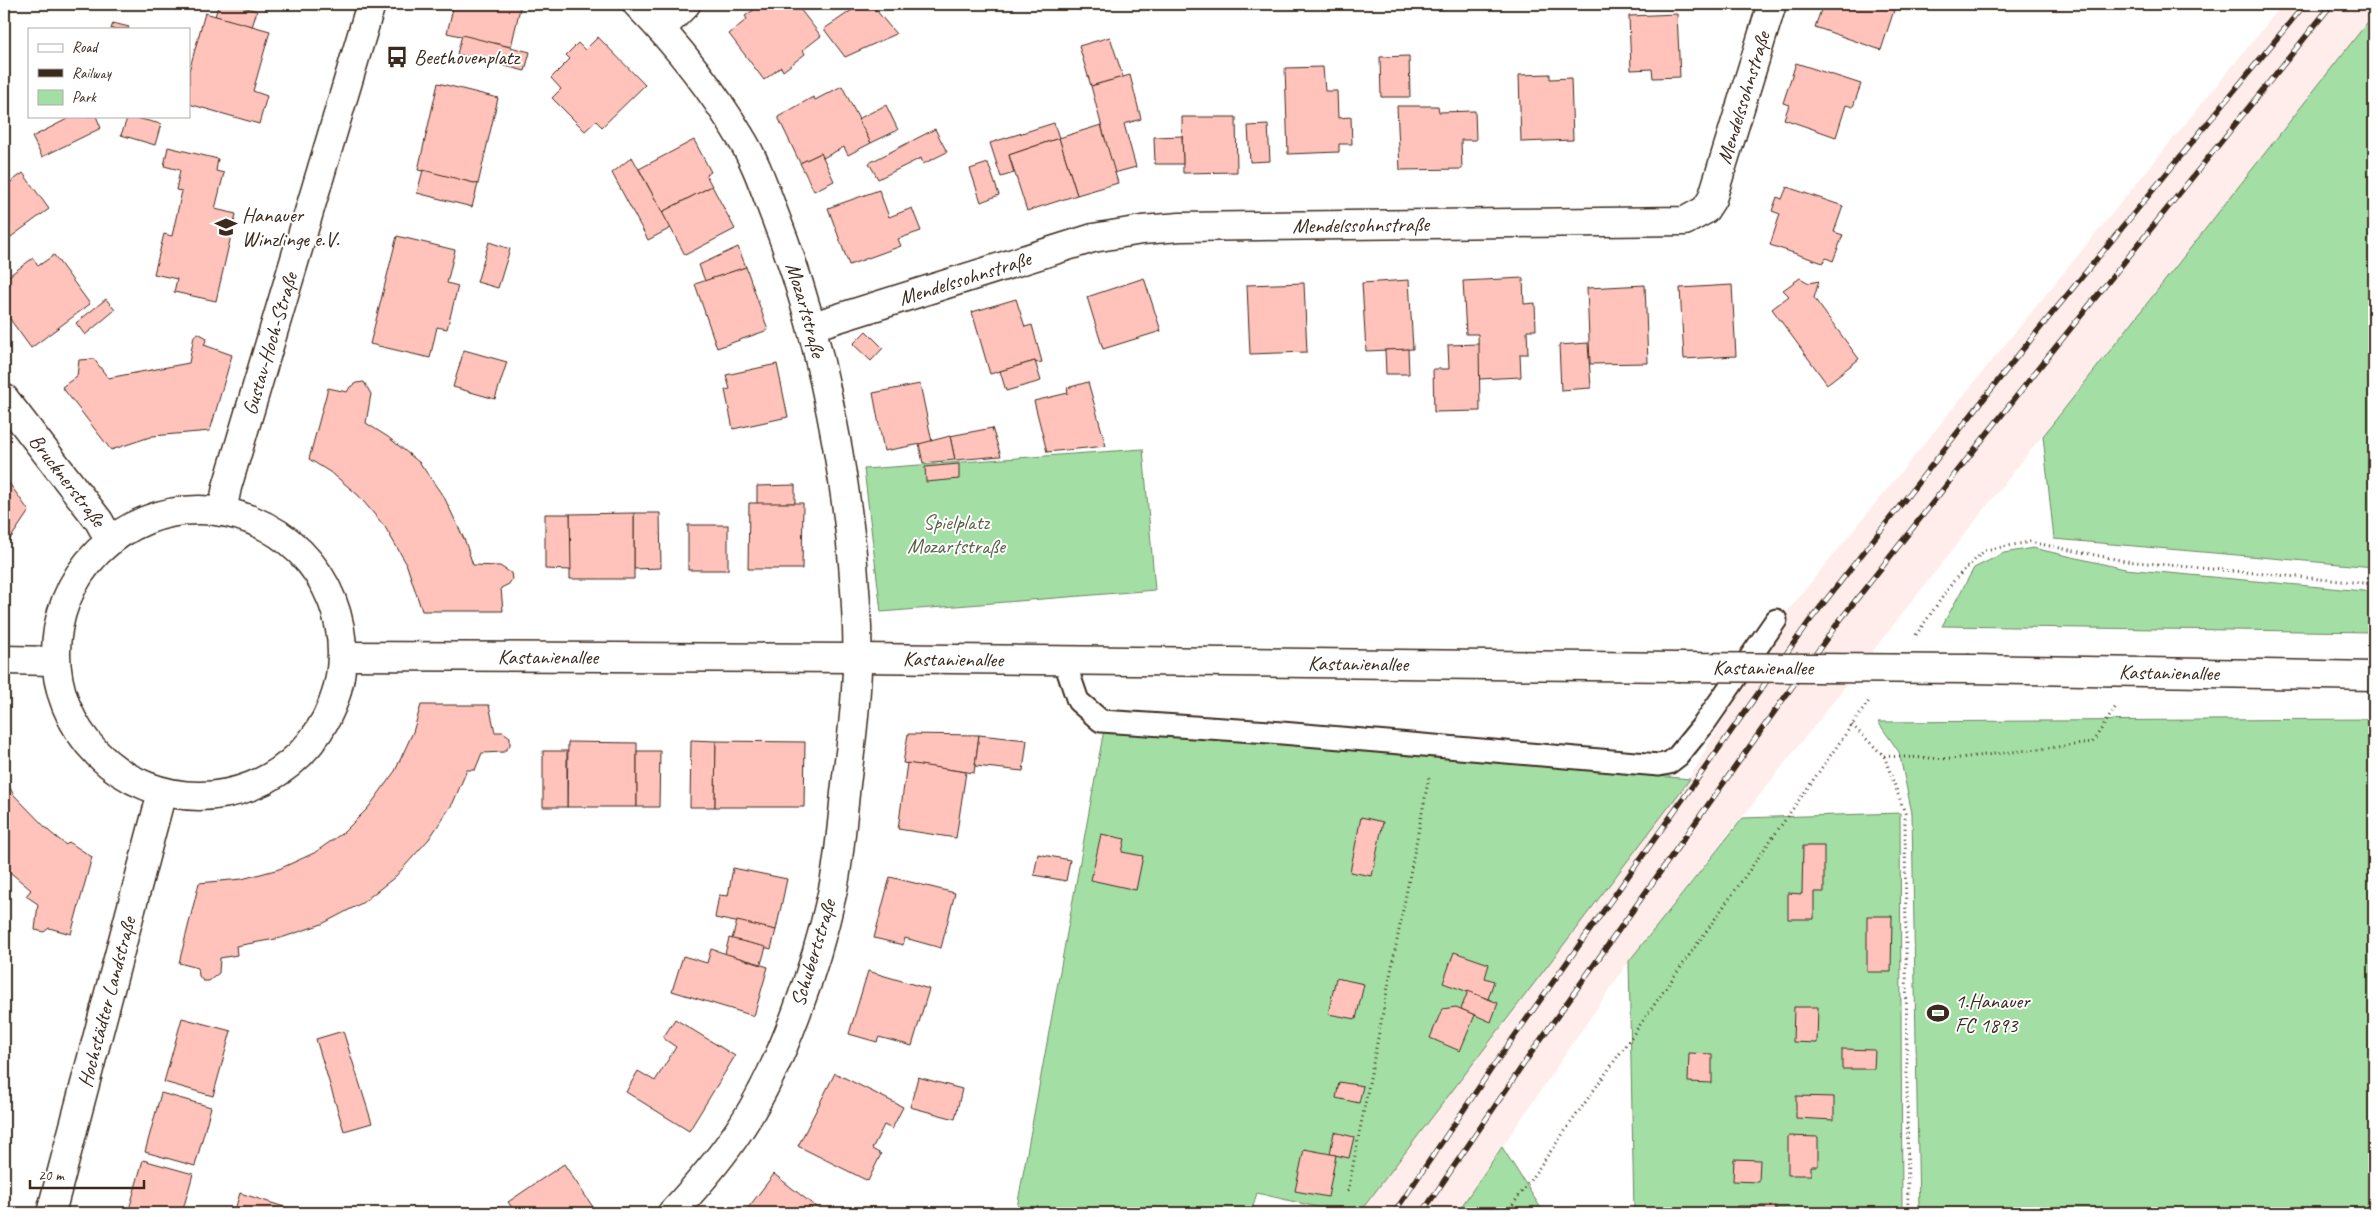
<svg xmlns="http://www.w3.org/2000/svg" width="2378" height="1217" font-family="Caveat,sans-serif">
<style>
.built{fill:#ffedeb}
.green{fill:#a3dfa5;stroke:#6f8462}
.building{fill:#ffc3bb;stroke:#3b2a1e}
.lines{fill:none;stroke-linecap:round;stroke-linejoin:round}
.service-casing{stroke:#3b2a1e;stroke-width:25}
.minor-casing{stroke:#3b2a1e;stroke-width:31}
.secondary-casing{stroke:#3b2a1e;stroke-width:31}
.path{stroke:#3b2a1e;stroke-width:3;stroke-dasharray:1 4;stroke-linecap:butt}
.service{stroke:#fff;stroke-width:21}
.minor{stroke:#fff;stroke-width:28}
.secondary{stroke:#fff;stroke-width:28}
.rail-casing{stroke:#3b2a1e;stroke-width:5.5}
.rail{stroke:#fff;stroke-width:4;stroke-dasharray:11;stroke-linecap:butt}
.minor-bridge-casing{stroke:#3b2a1e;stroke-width:31;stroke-linecap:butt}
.minor-bridge{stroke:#fff;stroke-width:28}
.labels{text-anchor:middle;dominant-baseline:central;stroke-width:4;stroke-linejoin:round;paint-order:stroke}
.poi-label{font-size:21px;fill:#3b2a1e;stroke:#fff;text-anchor:start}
.street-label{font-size:21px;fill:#3b2a1e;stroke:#fff}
.park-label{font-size:21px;fill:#5a6046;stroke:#fff}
</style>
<rect width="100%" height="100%" fill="#fff"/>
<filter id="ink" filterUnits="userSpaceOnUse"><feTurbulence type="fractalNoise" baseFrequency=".02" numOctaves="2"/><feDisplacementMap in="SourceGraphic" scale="10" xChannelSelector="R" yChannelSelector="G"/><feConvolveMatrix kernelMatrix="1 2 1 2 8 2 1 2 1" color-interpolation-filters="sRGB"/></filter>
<g filter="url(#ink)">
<path class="built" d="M2283 4H2374V14L1629 961 1457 1213H1359L1689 779 1777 624Z"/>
<g class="green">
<path d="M2374 14V567L2054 539 2043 436Z"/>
<path d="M1143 449 1155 590 881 612 864 469Z"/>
<path d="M2033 548 2125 569 2374 592V632L1942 626 1974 568 2004 553Z"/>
<path d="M2374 719V1213H1919L1912 813 1899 752 1878 722Z"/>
<path d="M1105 724 1690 779 1359 1213H1343L1257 1193 1251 1213H1016Z"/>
<path d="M1900 813 1902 1213H1634L1629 961 1743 818Z"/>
<path d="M1502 1147 1544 1213H1457Z"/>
</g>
<g class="building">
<path d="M219 4H233L257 11 252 27 215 16Z"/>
<path d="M454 4H521L511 47 447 33Z"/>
<path d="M762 4H796L821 36 803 50 805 54 783 71 781 67 764 80 729 34 747 19 745 16Z"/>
<path d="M861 4H871L896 34 845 57 824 29Z"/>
<path d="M1823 4H1896L1881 50 1815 27Z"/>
<path d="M205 13 270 31 253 91 267 96 259 124 189 104V71Z"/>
<path d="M1677 14 1680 77 1653 78 1652 69 1631 70 1629 16Z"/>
<path d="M113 23 129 27 128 29H111Z"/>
<path d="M462 35 530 52 525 71 457 54Z"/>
<path d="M598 37 645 85 602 127 596 121 585 131 552 98 561 89 551 78 570 59 566 55 578 43 585 50Z"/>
<path d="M1110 37 1123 77 1091 86 1079 46Z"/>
<path d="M1409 56 1410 97H1381L1380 57Z"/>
<path d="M1796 63 1861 84 1853 107 1846 105 1836 137 1784 119 1789 105 1783 103Z"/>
<path d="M1323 67 1325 91H1337L1338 118 1351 117 1352 144H1339V152L1288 154 1285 68Z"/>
<path d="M1550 74V79L1571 78 1573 140 1521 142 1519 75Z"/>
<path d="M1130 75 1141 119 1124 124 1136 167 1114 173 1091 86Z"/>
<path d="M438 83 498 98 478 184 418 170Z"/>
<path d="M842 86 871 143 848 155 844 147 823 158 821 153 800 163 778 117 813 97 815 100Z"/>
<path d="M886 105 898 130 871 143 858 119Z"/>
<path d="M1397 106H1438L1439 112 1475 111 1476 140H1461L1462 169 1400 170Z"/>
<path d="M73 116H96L101 128 42 157 32 137Z"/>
<path d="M128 116 161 124 155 145 121 135Z"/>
<path d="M1182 117H1236L1237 172 1183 173Z"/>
<path d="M1054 123 1059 138 1009 155 1014 173 1001 177 990 143Z"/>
<path d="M1101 125 1118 183 1077 195 1059 138Z"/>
<path d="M1268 125 1270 161 1250 162 1248 126Z"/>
<path d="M935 129 947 152 923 164 921 158 878 179 869 163Z"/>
<path d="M1182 136 1183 164H1155L1154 137Z"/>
<path d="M1059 138 1077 195 1027 211 1009 155Z"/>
<path d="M694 140 711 172 706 175 712 186 662 212 639 169Z"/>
<path d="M168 147 218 159 216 171 224 173 215 209 236 214 216 301 174 292 177 279 154 274 164 234 172 236 182 191 176 190 180 170 164 166Z"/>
<path d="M821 153 834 181 814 191 800 163Z"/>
<path d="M632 157 671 228 648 240 612 173Z"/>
<path d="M988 163 999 195 981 202 970 169Z"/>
<path d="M423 170 478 184 472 207 417 193Z"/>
<path d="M23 173 49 209 4 242V187Z"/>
<path d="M712 186 735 229 685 255 662 212Z"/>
<path d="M1787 187 1843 206 1834 232 1843 235 1833 261 1826 258 1823 263 1770 245 1780 214 1772 211 1777 197 1782 199Z"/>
<path d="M879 190 889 217 912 208 921 231 898 239 901 246 849 265 828 208Z"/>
<path d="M397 236 455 250 447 283 458 286 447 329 437 327 430 358 370 344Z"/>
<path d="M489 242 510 249 498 288 477 282Z"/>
<path d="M738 247 746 267 705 281 699 265Z"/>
<path d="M54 255 90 304 31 348 4 311V290L10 285 6 278 33 258 38 266Z"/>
<path d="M746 267 768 330 717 348 695 284Z"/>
<path d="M1144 278 1161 331 1103 349 1087 297Z"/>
<path d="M1523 278 1524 304 1535 303 1536 330H1527L1528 354H1520L1521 377 1479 379 1478 334H1466L1463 281Z"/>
<path d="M1800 278 1809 283 1819 281 1814 298 1859 359 1827 384 1772 309 1789 296 1783 290Z"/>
<path d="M1409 280 1413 349 1366 351 1362 283Z"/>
<path d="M1304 283 1307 352 1250 354 1247 285Z"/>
<path d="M1645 285 1648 363 1590 364 1587 288Z"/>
<path d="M1732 285 1736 356 1684 359 1680 288Z"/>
<path d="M106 299 115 310 85 335 76 323Z"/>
<path d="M1016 299 1025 327 1032 325 1042 362 1036 363 1035 361 990 374 972 312Z"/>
<path d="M866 331 883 348 871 361 853 344Z"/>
<path d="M198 333 207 338 204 345 232 355 210 431 153 436 111 450 62 387 77 376 79 360 94 359 108 378 189 363 194 336Z"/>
<path d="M1588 343 1591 388 1561 390 1559 345Z"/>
<path d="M1479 344 1480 411 1434 412 1433 369H1449L1448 345Z"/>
<path d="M1408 349 1409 374H1386L1385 350Z"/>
<path d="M464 350 507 362 495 399 453 387Z"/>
<path d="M1035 361 1041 381 1006 391 1000 371Z"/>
<path d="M777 364 788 417 733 429 725 390 730 389 726 375Z"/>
<path d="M364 382 371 394 366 423 388 437 420 463 445 499 465 541 473 565 500 566 511 573 512 579 509 584 501 588 503 611H422L406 563 385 527 358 495 333 474 309 459 328 388 347 392 350 387 356 383Z"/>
<path d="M1088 382 1106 446 1047 452 1034 401 1068 393 1067 388Z"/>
<path d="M920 384 932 442 884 451 873 393Z"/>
<path d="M992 428 1001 456 955 460 950 436Z"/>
<path d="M950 436 955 460 923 463 919 444Z"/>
<path d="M959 464V479L926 482 925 467Z"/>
<path d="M4 476 29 511 4 548Z"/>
<path d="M795 485V503L757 504V486Z"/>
<path d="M749 503H803L802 569H748Z"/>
<path d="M634 513H660L661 568 634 569Z"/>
<path d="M634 513V579H570V514Z"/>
<path d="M545 514H570L571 570 545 569Z"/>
<rect x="688" y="525" width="40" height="45"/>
<path d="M421 705H489L495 732H503L510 737V745L504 752 482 753 475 770H467L453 803 429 839 395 877 362 903 322 924 281 938 236 946 237 955 220 958 219 973 209 981H203L199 976 198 968 179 963 199 883 242 879 279 869 314 853 344 832 368 808 395 771 413 732Z"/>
<path d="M908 734 979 735 974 773 903 763Z"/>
<path d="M979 735 1027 740 1023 771 975 766Z"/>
<path d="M691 740 716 741 715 807H690Z"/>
<path d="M716 741 805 742 804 807H715Z"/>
<path d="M568 742 637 743V807H567Z"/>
<rect x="543" y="751" width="24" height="56"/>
<path d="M637 751H660L659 807H637Z"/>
<path d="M907 763 966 772 956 838 898 829Z"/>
<path d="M4 778 14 795 51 833 66 845 69 842 92 857 71 934 49 928 44 932 35 930 38 904 26 896 31 890 4 867Z"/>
<path d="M1361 817 1383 822 1372 876 1350 872Z"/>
<path d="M1101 834 1125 839 1122 852 1143 856 1136 890 1091 880Z"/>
<path d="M1803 846H1824V892H1814V919H1788V893L1802 894Z"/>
<path d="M1038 854 1070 860 1066 881 1034 875Z"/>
<path d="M733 868 787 879 776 930 715 918 719 895 728 896Z"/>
<path d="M890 877 955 893 941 948 905 938 903 945 874 938Z"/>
<path d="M1867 916H1892L1891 972H1867Z"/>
<path d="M737 921 776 930 771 949 732 939Z"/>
<path d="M729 938 766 947 761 964 725 954Z"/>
<path d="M711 949 768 967 754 1016 672 991 683 956 707 963Z"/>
<path d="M1454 952 1489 964 1485 978 1494 981 1488 999 1443 983Z"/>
<path d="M868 971 929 989 912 1046 879 1037 877 1042 849 1034Z"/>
<path d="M1336 978 1364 984 1356 1019 1328 1014Z"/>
<path d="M1468 991 1498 1003 1491 1022 1461 1009Z"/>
<path d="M1456 1007 1475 1015 1460 1051 1430 1038 1442 1009Z"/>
<path d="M1794 1007H1818L1817 1043 1793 1042Z"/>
<path d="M182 1018 231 1031 213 1096 164 1082Z"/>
<path d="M675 1019 735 1056 689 1131 626 1092 638 1071 655 1081 676 1047 663 1038Z"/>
<path d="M343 1031 372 1123 344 1131 316 1039Z"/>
<path d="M1842 1049 1875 1050 1874 1069H1842Z"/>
<path d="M1689 1053 1712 1054V1083L1688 1082Z"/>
<path d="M835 1073 903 1107 892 1129 884 1125 872 1149 881 1154 868 1181 798 1146Z"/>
<path d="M918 1077 962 1089 955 1119 910 1107Z"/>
<path d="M1339 1082 1363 1086 1359 1103 1336 1098Z"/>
<path d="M161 1093 211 1107 195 1166 145 1152Z"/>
<path d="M1796 1096 1834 1097V1120L1796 1118Z"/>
<path d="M1334 1132 1354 1137 1349 1158 1330 1154Z"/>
<path d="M1788 1136 1818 1137V1166H1811V1175H1788Z"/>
<path d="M1304 1149 1336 1155 1328 1197 1295 1191Z"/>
<path d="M1734 1159 1760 1160 1759 1182 1733 1181Z"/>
<path d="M143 1160 193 1174 182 1213H128Z"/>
<path d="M564 1164 597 1213H516L508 1202Z"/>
<path d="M774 1174 820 1210 818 1213 745 1212Z"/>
<path d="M240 1193 297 1211 296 1213H234Z"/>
<rect x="1737" y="1206" width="39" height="7"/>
</g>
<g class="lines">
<g class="service-casing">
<path id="service" d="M1064 660 1078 701 1101 721 1270 732 1659 765 1669 763 1678 756 1704 724 1776 620"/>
</g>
<g class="minor-casing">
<g id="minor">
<path id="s1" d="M637 4C677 45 712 89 741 138 756 162 765 190 775 216 796 270 812 323 824 380 842 461 854 544 857 627 859 679 853 732 846 784 842 820 840 858 832 894 816 966 782 1065 742 1126 722 1157 697 1186 672 1213"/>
<path d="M661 29 686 4"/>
<path id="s2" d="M813 326 1093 238 1142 230 1180 227 1685 221 1705 210 1712 199 1772 4"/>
<path id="s3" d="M4 398 99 521 110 541"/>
<path id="s4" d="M343 656 858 658 1677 667"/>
<path d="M4 660 55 661"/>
<path id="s5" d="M1970 669 2374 676"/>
</g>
</g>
<g class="secondary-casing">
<g id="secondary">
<circle cx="199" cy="653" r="143"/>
<path id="s6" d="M222 512 227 487 371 4"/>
<path id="s7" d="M51 1213 162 792"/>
</g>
</g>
<g class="path">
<path d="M1916 635 1955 579 1985 550 2030 542 2125 561 2374 584"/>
<path d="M1852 725 1884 756 1905 813 1908 1213"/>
<path d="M1884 756 1950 759 2092 743 2117 705"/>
<path d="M1348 1191 1429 777"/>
<path d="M1507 1213 1869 701"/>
</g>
<use href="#service" class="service"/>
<use href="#minor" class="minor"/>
<use href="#secondary" class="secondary"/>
<g class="rail-casing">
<g id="rail">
<path d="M1394 1213 1494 1065 1808 623 2019 354 2305 4"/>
<path d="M1422 1213 1536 1046 1837 624 2038 369 2332 4"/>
</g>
</g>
<use href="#rail" class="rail"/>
<g class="minor-bridge-casing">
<g id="minor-bridge">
<path id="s8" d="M1677 667 1970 669"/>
</g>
</g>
<use href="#minor-bridge" class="minor-bridge"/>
</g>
</g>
<defs>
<g id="bus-bare" transform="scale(1.725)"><path d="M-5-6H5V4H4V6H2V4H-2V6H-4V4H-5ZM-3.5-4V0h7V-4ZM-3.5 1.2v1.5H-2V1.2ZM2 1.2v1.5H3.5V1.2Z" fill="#3b2a1e" stroke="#fff" stroke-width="2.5" paint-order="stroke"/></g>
<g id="school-bare" transform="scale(1.725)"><path d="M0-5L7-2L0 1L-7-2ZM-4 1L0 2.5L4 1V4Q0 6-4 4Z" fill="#3b2a1e" stroke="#fff" stroke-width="2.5" paint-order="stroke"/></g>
<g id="stadium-bare" transform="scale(1.725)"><path d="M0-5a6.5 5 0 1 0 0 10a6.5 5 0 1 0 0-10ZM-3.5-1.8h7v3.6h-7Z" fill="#3b2a1e" stroke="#fff" stroke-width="2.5" paint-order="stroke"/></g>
</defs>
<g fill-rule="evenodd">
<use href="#bus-bare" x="397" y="57"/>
<use href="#school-bare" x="226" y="227"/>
<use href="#stadium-bare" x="1938" y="1013"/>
</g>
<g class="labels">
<g class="poi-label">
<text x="414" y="57">Beethovenplatz</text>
<text x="242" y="215">Hanauer<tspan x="242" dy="24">Winzlinge e.V.</tspan></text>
<text x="1955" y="1001">1.Hanauer<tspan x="1955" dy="24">FC 1893</tspan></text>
</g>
<g class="street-label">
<text stroke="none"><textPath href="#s2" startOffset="1028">Mendelssohnstraße</textPath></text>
<text stroke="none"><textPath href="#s2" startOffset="562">Mendelssohnstraße</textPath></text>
<text stroke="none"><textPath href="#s2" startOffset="159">Mendelssohnstraße</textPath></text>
<text stroke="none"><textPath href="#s1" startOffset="354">Mozartstraße</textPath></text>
<text stroke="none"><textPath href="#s6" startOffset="175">Gustav-Hoch-Straße</textPath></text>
<text stroke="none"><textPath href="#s3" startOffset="104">Brucknerstraße</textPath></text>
<text stroke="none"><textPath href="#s4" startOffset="205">Kastanienallee</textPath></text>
<text stroke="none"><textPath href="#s4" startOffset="610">Kastanienallee</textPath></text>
<text stroke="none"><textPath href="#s4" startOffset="1015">Kastanienallee</textPath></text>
<text stroke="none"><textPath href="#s8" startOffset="86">Kastanienallee</textPath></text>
<text stroke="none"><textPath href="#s5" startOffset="199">Kastanienallee</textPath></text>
<text transform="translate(813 953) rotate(-73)">Schubertstraße</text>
<text stroke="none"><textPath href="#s7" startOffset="218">Hochstädter Landstraße</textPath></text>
</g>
<g class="park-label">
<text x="956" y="522">Spielplatz<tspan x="956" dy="24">Mozartstraße</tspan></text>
</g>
</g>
<rect width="2378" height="1217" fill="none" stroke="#fff" stroke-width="20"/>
<rect x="10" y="10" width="2358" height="1197" fill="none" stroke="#3b2a1e" stroke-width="2" filter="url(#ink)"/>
<rect x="28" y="28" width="162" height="90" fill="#ffffff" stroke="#b1aaa5"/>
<rect x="38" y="44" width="25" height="8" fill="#ffffff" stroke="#b1aaa5"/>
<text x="72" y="52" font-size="15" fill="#3b2a1e">Road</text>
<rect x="38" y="69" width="25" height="8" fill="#3b2a1e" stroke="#b1aaa5"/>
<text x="72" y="78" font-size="15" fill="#3b2a1e">Railway</text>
<rect x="38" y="90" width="25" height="15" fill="#a3dfa5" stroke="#b1aaa5"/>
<text x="72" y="102" font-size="15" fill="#3b2a1e">Park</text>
<path d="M30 1180v8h114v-8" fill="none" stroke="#3b2a1e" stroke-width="2.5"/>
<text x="38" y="1180" font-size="15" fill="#3b2a1e" stroke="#ffffff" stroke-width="4" paint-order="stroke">20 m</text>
</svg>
